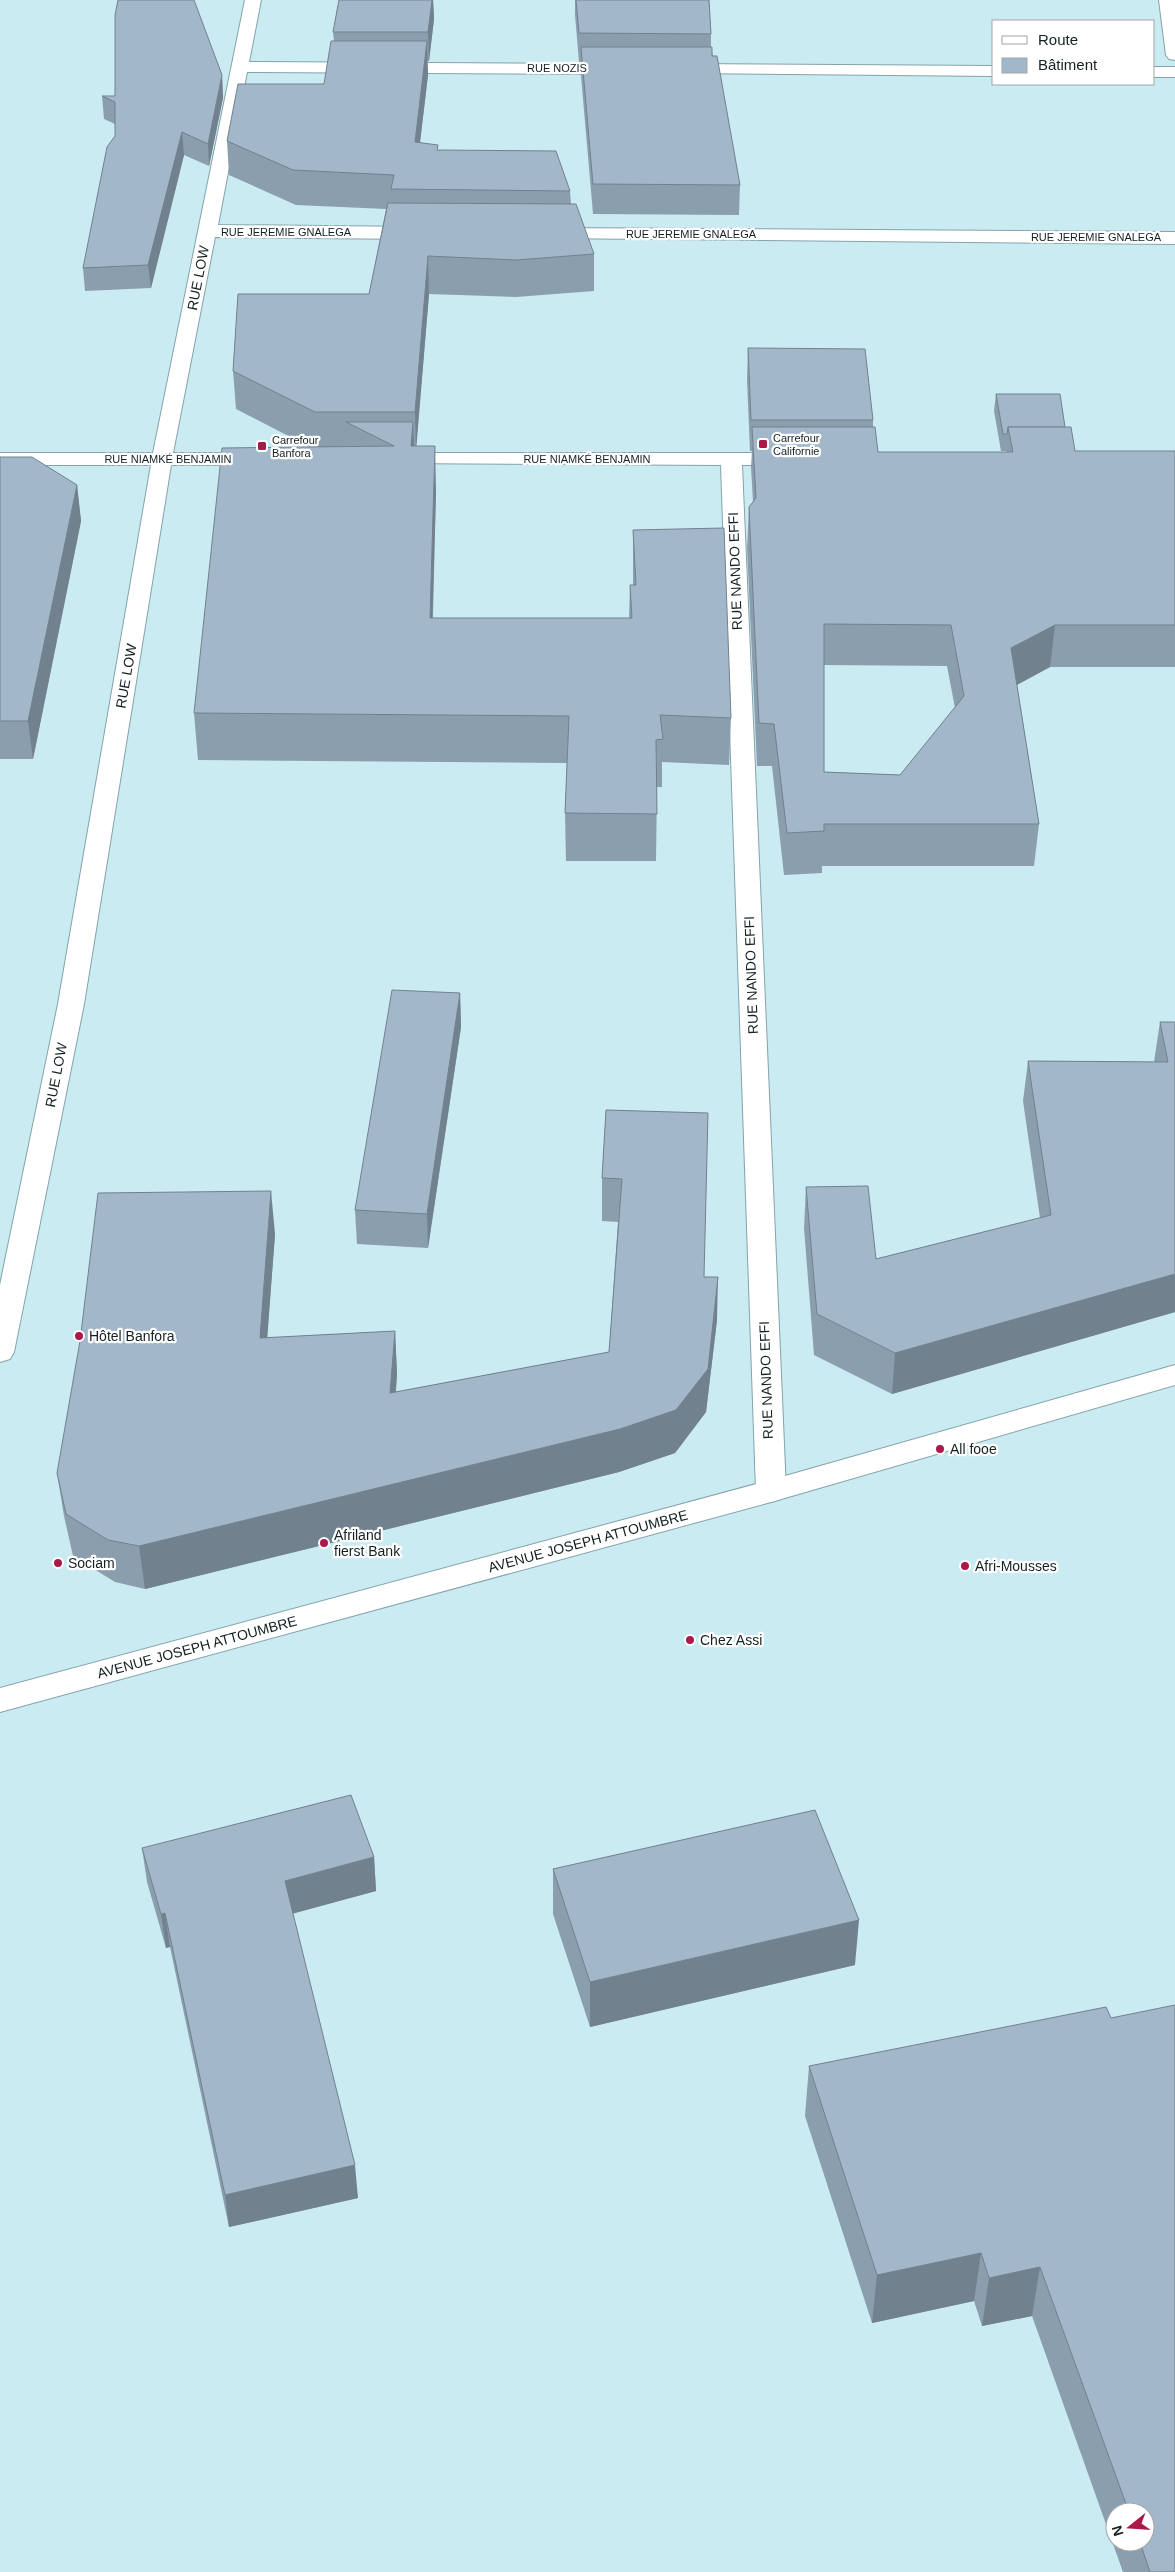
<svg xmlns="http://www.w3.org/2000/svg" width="1175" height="2572" font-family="Helvetica,sans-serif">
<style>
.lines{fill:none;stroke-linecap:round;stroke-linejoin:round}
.minor-casing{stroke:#84a3aa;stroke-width:2}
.tertiary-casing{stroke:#84a3aa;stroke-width:2}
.minor{fill:#fff;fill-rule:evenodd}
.tertiary{fill:#fff;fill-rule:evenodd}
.wall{fill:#8b9eae;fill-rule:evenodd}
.shaded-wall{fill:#71818d}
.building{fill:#a2b8ca;stroke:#71818d;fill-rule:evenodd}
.poi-dot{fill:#ac1848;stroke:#fff;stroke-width:2}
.labels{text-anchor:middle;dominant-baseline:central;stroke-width:4.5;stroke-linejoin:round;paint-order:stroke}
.far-street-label{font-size:11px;fill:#142022;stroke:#fff}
.far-poi-label{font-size:11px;fill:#142022;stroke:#fff;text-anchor:start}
.street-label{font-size:14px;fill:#142022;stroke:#fff}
.poi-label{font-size:14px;fill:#142022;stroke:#fff;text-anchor:start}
</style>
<rect width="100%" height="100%" fill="#caebf2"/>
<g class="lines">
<g class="minor-casing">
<g id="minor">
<path d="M245 0H261L249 62 617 64 623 65 626 69 623 73 617 74 247 72 218 225 419 227 426 229 428 233 426 237 419 239 215 237 173 453H259L266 455 269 459 266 463 259 465H171L84 1004 14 1352 10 1359 0 1362V1285L58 1004 151 465H0V453H153Z"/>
<path d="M1159 0H1175V60L1169 59 1166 55Z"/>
<path d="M683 64 994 66V76L677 73 674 69 677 65Z"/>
<rect x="1154" y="67" width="21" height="10"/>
<path d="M549 228 1175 232V244L542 238 540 234 542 230Z"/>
<path d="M399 453H789L796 455 799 459 796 463 789 465H742L786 1491 781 1499 771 1502 761 1499 756 1491 721 465 392 463 389 459 392 455Z"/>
</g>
</g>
<g class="tertiary-casing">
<path id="tertiary" d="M1175 1365V1385L771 1502 0 1712V1688L771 1480Z"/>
</g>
<use href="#minor" class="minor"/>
<use href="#tertiary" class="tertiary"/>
</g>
<g class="wall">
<path d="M339 0H433L434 19 429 61H427L428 75 420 142 438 150 570 191 571 204 594 254V291L516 297 429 294 416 446 436 491 433 618H629L630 585H633V530L731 718 729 765 662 762V787H657L656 861H566L565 813 567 763 198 760 194 713 310 447 236 409 233 371 369 294 386 209 296 205 229 175 227 141 324 84 334 41 333 32Z"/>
<path d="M575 0H709L711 34V47L740 185 739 215 593 214 581 76V62H579L575 15Z"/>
<path d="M222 75 223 98 209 166 184 155 151 288 85 291 83 268 115 136V124L104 119 102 96H115Z"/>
<path d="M748 348 873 420V427L878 452H1006V451H1001L994 411 996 394 1065 427 1075 451H1175V667H1050L1017 685 1039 824 1034 866H822V873L784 875 772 766H757L747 548 749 507 753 502 751 467 752 451H750L747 380ZM824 665 947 666 955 708 900 775 824 772Z"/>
<path d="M0 457 77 485 81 521 33 759H0Z"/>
<path d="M460 993 461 1027 428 1248 357 1244 355 1210Z"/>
<path d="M1160 1022H1175V1312L892 1394 814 1355 804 1228 806 1187 876 1259 1040 1218 1023 1101 1028 1061 1154 1062Z"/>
<path d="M606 1110 704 1277 717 1320 706 1412 675 1453 619 1472 145 1589 115 1582 73 1556 64 1516 57 1473 275 1234 267 1338 395 1331 397 1374 396 1392 609 1352 618 1222 602 1221V1178Z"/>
<path d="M142 1848 374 1857 376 1891 293 1913 358 2198 229 2227 170 1947 166 1948 147 1882Z"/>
<path d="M553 1869 855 1965 590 2027 553 1914Z"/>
<path d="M1111 2018 1175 2572H1123L1032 2316 982 2326 974 2301 872 2323 805 2116 809 2066ZM1115 2512H1145V2542H1115Z"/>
</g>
<g class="shaded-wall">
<path d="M432 0H433L434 19 429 61 428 32Z"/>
<path d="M427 41 428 75 416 176 415 142Z"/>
<path d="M222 75 223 98 209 166 208 144Z"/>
<path d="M182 132 184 155 151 288 148 265Z"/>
<path d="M428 256 429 294 416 451 415 412Z"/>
<path d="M413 422 415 467 411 446Z"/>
<path d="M435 446 436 491 431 665 430 618Z"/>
<path d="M77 485 81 521 33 759 28 721Z"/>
<path d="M1055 625 1050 667 1007 690 1011 648Z"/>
<path d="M460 993 461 1027 428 1248 427 1214Z"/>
<path d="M271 1191 275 1234 264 1381 260 1338Z"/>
<path d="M1175 1274V1312L892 1394 895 1353Z"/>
<path d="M718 1277 717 1320 706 1412 675 1453 619 1472 145 1589 139 1546 620 1429Z"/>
<path d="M395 1331 397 1374 392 1436 390 1393Z"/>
<path d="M374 1857 376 1891 288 1915 285 1881Z"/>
<path d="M165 1913 170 1947 166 1948 161 1914Z"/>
<path d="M859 1920 855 1965 590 2027V1982Z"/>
<path d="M355 2165 358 2198 229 2227 225 2195Z"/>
<path d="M981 2253 974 2301 872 2323 877 2275Z"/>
<path d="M1040 2267 1032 2316 982 2326 989 2278Z"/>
</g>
<g class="building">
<path d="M118 0H194L222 75 208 144 182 132 148 265 83 268 107 147 115 136V102L102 96H115V15Z"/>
<path d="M339 0H432L428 32H333Z"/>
<path d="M576 0H709L711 34 579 33Z"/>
<path d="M331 41H427L415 142 438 145 437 150 556 151 570 191 391 189 394 175 293 170 227 141 238 84H324Z"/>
<path d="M581 47H712V56H717L740 185 593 184Z"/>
<path d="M388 203 576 204 594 254 516 260 428 256 415 412H315L233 371 238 294H369Z"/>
<path d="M748 348 865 349 873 420H751Z"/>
<path d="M996 394H1060L1065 427H1008L1007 434H1003Z"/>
<path d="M346 422H413L411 446H435L430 618H632L630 585H636L633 530 724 528 731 718 660 715 663 739 656 740 657 814 565 813 569 716 194 713 222 448 394 446Z"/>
<path d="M752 427H875L878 452H1013L1008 427H1071L1075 451H1175V625H1055L1011 648 1039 824H824V831L787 833 774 724 759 723 749 507 756 498ZM824 624 951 625 964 696 900 775 824 772Z"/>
<path d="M0 457H32L77 485 28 721H0Z"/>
<path d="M392 990 460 993 427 1214 355 1210Z"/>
<path d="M1160 1022H1175V1274L895 1353 817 1314 806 1187 868 1186 876 1259 1051 1215 1028 1061 1168 1062Z"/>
<path d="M606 1110 708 1113 704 1277H718L708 1369 676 1410 620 1429 139 1546 108 1540 66 1514 57 1473 80 1341 98 1193 271 1191 260 1338 395 1331 390 1393 609 1352 622 1179 602 1178Z"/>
<path d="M351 1795 374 1857 285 1881 355 2165 225 2195 165 1913 161 1914 142 1848Z"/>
<path d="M815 1810 859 1920 590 1982 553 1869Z"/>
<path d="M1175 2005V2572H1150L1140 2542H1145V2512H1129L1040 2267 989 2278 981 2253 877 2275 809 2066 1106 2007 1111 2018Z"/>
</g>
<g class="poi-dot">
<rect x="758" y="439" width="10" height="10" rx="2.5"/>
<rect x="257" y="441" width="10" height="10" rx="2.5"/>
<circle cx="79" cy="1336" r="5"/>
<circle cx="940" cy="1449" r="5"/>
<circle cx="324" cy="1543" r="5"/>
<circle cx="58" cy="1563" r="5"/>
<circle cx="965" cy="1566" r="5"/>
<circle cx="690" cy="1640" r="5"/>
</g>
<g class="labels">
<g class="far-street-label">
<text x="557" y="68">RUE NOZIS</text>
<text x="286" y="232">RUE JEREMIE GNALEGA</text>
<text x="691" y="234">RUE JEREMIE GNALEGA</text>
<text x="1096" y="237">RUE JEREMIE GNALEGA</text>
<text x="168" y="459">RUE NIAMKÉ BENJAMIN</text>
<text x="587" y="459">RUE NIAMKÉ BENJAMIN</text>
</g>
<g class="far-poi-label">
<text x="773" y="438">Carrefour<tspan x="773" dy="13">Californie</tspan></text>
<text x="272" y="440">Carrefour<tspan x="272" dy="13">Banfora</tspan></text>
</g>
<g class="street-label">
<text transform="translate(198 278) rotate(-79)">RUE LOW</text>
<text transform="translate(735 571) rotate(-92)">RUE NANDO EFFI</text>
<text transform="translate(126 676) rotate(-80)">RUE LOW</text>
<text transform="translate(751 975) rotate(-92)">RUE NANDO EFFI</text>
<text transform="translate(56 1075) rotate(-79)">RUE LOW</text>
<text transform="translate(766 1380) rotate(-92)">RUE NANDO EFFI</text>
<text transform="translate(588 1541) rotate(-15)">AVENUE JOSEPH ATTOUMBRE</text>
<text transform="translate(197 1647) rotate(-15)">AVENUE JOSEPH ATTOUMBRE</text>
</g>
<g class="poi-label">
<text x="89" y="1336">Hôtel Banfora</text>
<text x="950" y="1449">All fooe</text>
<text x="334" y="1535">Afriland<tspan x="334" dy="16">fierst Bank</tspan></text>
<text x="68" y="1563">Sociam</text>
<text x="975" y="1566">Afri-Mousses</text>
<text x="700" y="1640">Chez Assi</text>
</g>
</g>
<rect x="992" y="20" width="162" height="65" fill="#ffffff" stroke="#a1a6a7"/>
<rect x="1002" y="36" width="25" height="8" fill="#ffffff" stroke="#a1a6a7"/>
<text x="1038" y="45" font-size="15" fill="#142022">Route</text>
<rect x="1002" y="58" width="25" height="15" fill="#a2b8ca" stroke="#a1a6a7"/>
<text x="1038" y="70" font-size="15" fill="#142022">Bâtiment</text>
<g transform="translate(1130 2527) rotate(253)"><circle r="24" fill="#ffffff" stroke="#a1a6a7"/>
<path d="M0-4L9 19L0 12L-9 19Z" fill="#ac1848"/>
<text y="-8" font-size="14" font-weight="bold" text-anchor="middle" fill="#142022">N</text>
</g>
</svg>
